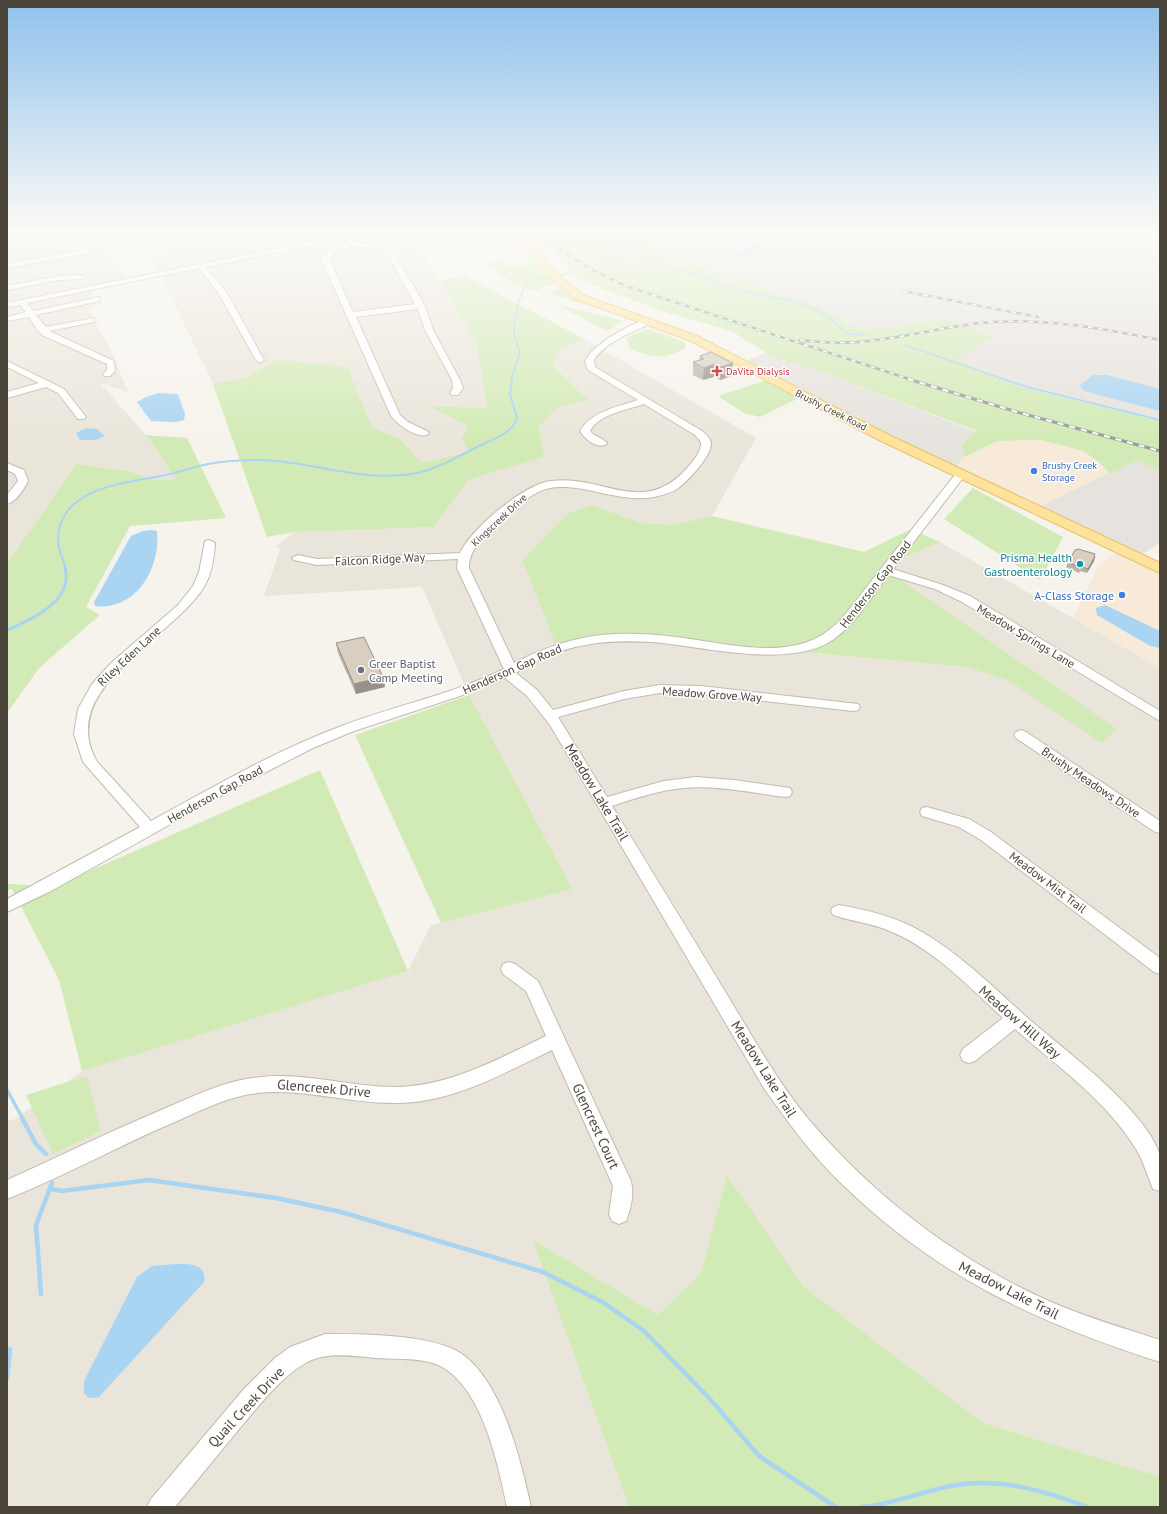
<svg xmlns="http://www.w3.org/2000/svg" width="1167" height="1514" font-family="'PT Sans',sans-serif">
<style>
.residential{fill:#eae5da}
.commercial{fill:#f7ead8}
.industrial{fill:#e6e2dd}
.green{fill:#d2eab5}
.parking{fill:#e5e3e0}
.water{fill:#a9d4f2}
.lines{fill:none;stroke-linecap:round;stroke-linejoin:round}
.stream-far4{stroke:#a9d4f2;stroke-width:1.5}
.stream-far3{stroke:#a9d4f2;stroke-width:2}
.stream-far2{stroke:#a9d4f2;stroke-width:3}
.stream-far1{stroke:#a9d4f2;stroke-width:3.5}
.stream{stroke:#a9d4f2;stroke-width:4.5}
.minor-casing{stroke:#c2bbae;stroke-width:2}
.major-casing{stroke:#e6c16a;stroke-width:2}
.minor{fill:#fff;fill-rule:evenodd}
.major{fill:#ffe39c;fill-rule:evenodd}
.rail-far1-casing{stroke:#9a9a9a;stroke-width:2.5}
.rail-casing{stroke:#9a9a9a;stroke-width:3}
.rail-far1{stroke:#fff;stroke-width:1.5;stroke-dasharray:5;stroke-linecap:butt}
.rail{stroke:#fff;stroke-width:2;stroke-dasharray:6;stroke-linecap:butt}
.wall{fill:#bab2a6}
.shaded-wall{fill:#979187}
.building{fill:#d8cfc1;stroke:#979187}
.health-dot{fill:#e0444e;stroke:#fff;stroke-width:1.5}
.shop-dot{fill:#3f7fe0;stroke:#fff;stroke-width:1.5}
.culture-dot{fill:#0f9aa8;stroke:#fff;stroke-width:1.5}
.worship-dot{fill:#6b7280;stroke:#fff;stroke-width:1.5}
.labels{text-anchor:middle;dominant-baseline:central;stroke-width:3;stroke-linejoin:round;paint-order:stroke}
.far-health-label{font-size:10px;fill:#be3a42;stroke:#fff;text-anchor:start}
.far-street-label{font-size:10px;fill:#4b4439;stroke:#fff}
.far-shop-label{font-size:10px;fill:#366cbe;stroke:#fff;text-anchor:start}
.culture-label{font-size:12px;fill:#0d838f;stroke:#fff;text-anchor:end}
.street-label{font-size:12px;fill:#4b4439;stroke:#fff}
.shop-label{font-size:12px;fill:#366cbe;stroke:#fff;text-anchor:end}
.worship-label{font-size:12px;fill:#5b616d;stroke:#fff;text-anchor:start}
.near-street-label{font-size:14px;fill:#4b4439;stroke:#fff}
</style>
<rect width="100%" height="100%" fill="#f6f3ec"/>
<g class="residential">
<path d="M101 232 112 258 127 278 7 302V243Z"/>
<path d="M267 232H339L345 239 378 232H392L419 246 476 342 487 408 430 406 468 426 470 452 422 463 400 439 372 427 347 366 277 360 247 377 213 384 161 276 145 253Z"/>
<path d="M92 290 96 307 88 309 111 351 128 392 100 383 146 435 176 479 154 480 133 472 76 464 7 564V308Z"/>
<path d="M584 339 756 438 712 516 672 525 642 523 591 505 567 514 522 560 638 637 966 667 1009 681 1102 742 882 567 940 542 1160 668V1477L983 1423 804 1287 727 1175 701 1273 658 1315 532 1239 629 1507H7V1121L15 1119 82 1071 408 971 431 925 571 889 472 702 422 587 264 596 280 549 277 546 294 532 434 527 468 480 544 457 539 427 557 408 588 400 553 366 560 350Z"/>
</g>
<g class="commercial">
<path d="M1041 440 1083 451 1098 461 1110 474 1037 508 954 468 965 457 997 441Z"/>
<path d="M1117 552 1160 573V668L1073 618 1100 564Z"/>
</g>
<g class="industrial">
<path d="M666 232H1037L1073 238 1122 235 1125 232H1160V421L1020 387 966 365 954 359 995 337 945 318 893 327 858 330 821 307 716 271 656 252 652 240Z"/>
<path d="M765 353 772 357 825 373 977 432 961 444 965 457 954 468 818 400 746 361Z"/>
<path d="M1136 460 1160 471V543L1139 556 1037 508Z"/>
</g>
<g class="green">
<path d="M531 232H666L652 240 656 253 716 271 821 307 858 330 893 327 945 318 995 337 955 359 1020 387 1160 421V471L1136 460 1110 474 1098 461 1083 451 1041 440 997 441 965 457 961 445 977 431 825 373 772 357 732 331 665 312 579 280Z"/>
<path d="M1038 232H1037H1125L1122 235 1073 238Z"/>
<path d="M527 257H535L555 284 534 291 515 284 485 265 497 260 511 266 527 265Z"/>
<path d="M464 275 584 339 560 350 553 366 588 400 557 408 539 427 544 457 468 480 434 527 294 532 267 537 213 384 247 377 277 360 347 366 372 427 400 439 422 463 469 452 462 439 468 426 429 406 487 408 476 342 440 281Z"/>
<path d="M560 288 575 298 618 314 549 294Z"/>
<path d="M555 304 623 321 607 331Z"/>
<path d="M647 329 685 342V348C663 360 653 358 630 349L626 338Z"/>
<path d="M767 380 799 398 760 417 744 413 718 396Z"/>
<path d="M146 435 187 438 226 518 130 526 86 607 100 615 39 668 7 713V564L76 464 133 472 154 480 176 479Z"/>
<path d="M973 488 1063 537 1040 580 944 519Z"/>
<path d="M591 505 642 523 672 525 712 516 864 552 911 529 940 542 882 567 1117 729 1102 743 1009 681 966 667 638 637 555 643 522 560 567 514Z"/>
<path d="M469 695 572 889 441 923 355 735Z"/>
<path d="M320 770 408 971 82 1071 59 980 12 889 7 890V884L55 886Z"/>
<path d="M87 1076 101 1131 53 1154 26 1095Z"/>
<path d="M727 1175 804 1287 983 1423 1160 1477V1507H629L532 1239 658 1315 701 1273Z"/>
</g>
<path class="parking" d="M1160 240V260L1132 255 1141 248Z"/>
<g class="water">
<path d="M755 243 761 244C754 251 743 264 733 257L734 253Z"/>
<path d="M1093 375H1107L1160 389V411L1084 391 1080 385Z"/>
<path d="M158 393 178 394 185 414 184 420 176 422 151 421 137 402 146 397Z"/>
<path d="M86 428 97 429 105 436 96 440H80L76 433Z"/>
<path d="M152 530 157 531C161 568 136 611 95 606L94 602 131 536 143 531Z"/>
<path d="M1105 605 1160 631V648L1150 646 1097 615 1096 608Z"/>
<path d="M176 1264C189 1264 207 1263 204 1282L99 1397 89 1398 84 1393V1381L137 1277 152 1266Z"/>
</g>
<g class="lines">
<g class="stream-far4">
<path d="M621 232 608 236 610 241 604 245 614 253 641 255 658 264 700 275 721 286 799 303 826 315 848 334 865 335"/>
<path d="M605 262 619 257V254"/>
<path d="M562 275 570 273"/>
<path d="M905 345 1006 380"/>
<path d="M511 380 520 353 514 335V324L519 300 526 283 538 279H548"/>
</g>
<g class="stream-far3">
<path d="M1003 379 1027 387 1160 420"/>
<path d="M66 569C63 559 58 550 58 540 58 488 125 483 161 476 177 473 193 467 208 464 225 461 243 460 260 460 314 461 367 485 421 472 442 467 461 455 479 446 493 439 512 434 517 418L510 394 512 379"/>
</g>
<path class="stream-far2" d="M7 630C31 620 74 601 65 568"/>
<path class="stream-far1" d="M7 1090 23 1119"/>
<g class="stream">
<path d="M22 1118 36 1144 46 1154"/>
<path d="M51 1189 62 1191 149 1180 276 1198 341 1212 543 1272 604 1303 644 1331 710 1399 759 1456 836 1507"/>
<path d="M41 1294 36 1225 52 1183"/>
<path d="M7 1378 10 1349"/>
<path d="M862 1507C895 1504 924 1490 957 1485 1000 1478 1046 1491 1087 1507"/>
</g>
<g class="minor-casing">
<g id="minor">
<path d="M359 232H372L351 238 355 242 379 244 392 249 425 306 433 330 460 380 463 388 458 395H452L450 393 453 388 452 380 425 330 418 309 356 317 400 415 408 422 427 431 429 433 427 435C416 438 398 425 391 416L321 258 330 248 348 243 344 239 206 267 227 293 264 360 260 363 256 360 219 294 199 268 27 303 33 311 100 297V301L36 315 46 327 94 318V322L49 331 114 361 115 371 110 376H104L103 374 107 370V364L44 336 39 332 29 317 7 321V317L26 312 20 305 7 307V303ZM353 246 377 248 386 252 415 304 353 312 329 258 335 252Z"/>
<path d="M87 243 94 245 91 251 85 254 7 268V264L80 250 85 248Z"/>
<path d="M79 275H82V279L59 280 7 290V286L59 276Z"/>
<path d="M648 319H651V323C633 332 605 342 594 360L595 367 702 431C706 434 710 438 711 443 712 456 687 482 677 489 671 493 662 495 654 497 638 500 622 497 606 494 547 480 539 485 495 526 483 538 469 549 469 568L514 663C548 646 580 635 618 634 645 633 671 636 697 640 732 645 773 654 807 642 820 638 829 630 840 621L957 472 961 471 966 474 893 569 943 585 970 596 1160 711V721L962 602 935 589 888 575C872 596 856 623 834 639 791 670 701 646 652 642 614 640 577 642 542 659 534 663 523 667 516 673L537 690 553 710 624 691 660 685 701 686 858 704 860 707 858 710 853 711 701 694 660 693 624 699 558 717 607 797 664 781 696 777 734 780 790 788 792 792 790 796 785 797C752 793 718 785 684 788 660 790 636 798 612 806 650 868 688 930 726 993 754 1039 780 1087 816 1128 881 1202 961 1262 1051 1302 1086 1317 1123 1328 1160 1340V1362C1036 1322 938 1277 843 1185 813 1157 789 1123 765 1090L550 725 527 696 505 678 460 696 354 731 313 748 237 787 51 891 7 912V899L140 827 83 762 74 734 78 709 92 684 111 663 178 605 193 586 199 572 205 541 209 540 215 543C214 558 212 574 204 587 172 639 57 687 96 760 100 766 107 772 112 778 125 792 138 807 151 821 214 786 277 750 344 725 397 705 453 694 504 669L457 568 458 559 317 565 294 560 292 558 298 555 317 559 460 553C472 528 524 484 551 481 603 474 643 518 687 468 693 461 702 451 701 442L695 435 644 404C627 410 599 414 590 431 594 437 602 437 607 443L605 445C595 448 585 439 580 431 592 411 617 407 638 400L588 370 585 362C591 345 631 323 648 319Z"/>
<path d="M7 361 64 389 86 417 84 419H78L58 393 46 387 7 398V392L39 383 7 367Z"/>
<path d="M7 463 24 470 28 481C24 489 16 502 7 504V495L18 481 15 474 7 470Z"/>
<path d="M1021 730 1026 732 1160 821V833L1155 832 1016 738 1014 735 1016 732Z"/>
<path d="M927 807 969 819 991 832 1160 958V974L1154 972 981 840 959 827 922 816 920 812 922 808Z"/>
<path d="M839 905C868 910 897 917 922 932 962 955 996 990 1030 1020 1067 1052 1145 1109 1160 1155 1163 1165 1160 1181 1160 1191L1153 1189C1147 1175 1144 1162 1136 1149 1107 1101 1057 1066 1015 1029L975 1061 969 1063 963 1061 960 1055 963 1049 1003 1018C969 987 935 950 892 932 873 923 853 922 833 915L831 911 833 907Z"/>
<path d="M509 962 515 964 538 981 630 1179C635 1191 631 1209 626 1221L619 1224 612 1221 609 1214 613 1186 552 1050C502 1074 452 1103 396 1103 345 1104 297 1085 245 1095 222 1100 199 1111 177 1121 120 1145 65 1176 7 1199V1180C60 1156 113 1130 166 1108 192 1097 218 1084 246 1079 297 1069 345 1087 396 1087 450 1086 498 1059 546 1036L526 991 503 974 501 969 503 964Z"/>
<path d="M325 1334C361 1334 426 1334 457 1351 501 1376 521 1461 531 1507H507C498 1463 480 1374 429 1362 412 1358 392 1359 375 1358 352 1356 325 1351 304 1364 279 1379 259 1406 240 1428 218 1454 197 1481 175 1507H147L151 1499 243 1390 275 1358 290 1347Z"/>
</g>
</g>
<g class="major-casing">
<path id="major" d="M515 232H523L558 274 583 295 697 336 889 435 1160 563V573L881 441 689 340 575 299 551 278Z"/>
</g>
<use href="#minor" class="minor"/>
<use href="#major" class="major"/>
<g class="rail-far1-casing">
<g id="rail-far1">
<path d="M539 232C566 257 595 273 629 287L912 380"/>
<path d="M903 291 1038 317"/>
<path d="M800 340C823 343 846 344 869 341 907 337 943 327 980 323 1040 317 1101 328 1160 340"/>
</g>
</g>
<g class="rail-casing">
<path id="rail" d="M908 379 1017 412 1160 451"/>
</g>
<use href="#rail-far1" class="rail-far1"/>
<use href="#rail" class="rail"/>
</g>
<g class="wall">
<path d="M711 352 731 376 720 380 714 377 703 380 693 375V362L699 360 700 356Z"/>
<path d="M1095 554 1094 556H1095L1094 561 1087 573 1080 571 1079 573 1066 567 1068 562Z"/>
<path d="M336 643 383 677 385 687 356 694 338 653Z"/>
</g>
<g class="shaded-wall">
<path d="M733 363 731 376 720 380 721 367Z"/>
<path d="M715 364 714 377 703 380 704 368Z"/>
<path d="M1095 556 1094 561 1087 573 1088 569Z"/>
<path d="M383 677 385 687 356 694 354 684Z"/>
</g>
<g class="building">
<path d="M711 352 733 363 721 367 715 364 704 368 693 362 704 359 700 356Z"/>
<path d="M1078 549 1095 554 1094 556H1095L1088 569 1082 567 1081 568 1068 562 1075 550Z"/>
<path d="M364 637 383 677 354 684 336 643Z"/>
</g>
<linearGradient id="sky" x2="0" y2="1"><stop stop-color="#8fc1ec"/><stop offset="0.52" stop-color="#fbfaf6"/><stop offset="1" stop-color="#fbfaf6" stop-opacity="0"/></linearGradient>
<rect width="1167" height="444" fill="url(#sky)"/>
<path class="health-dot" d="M715 365h4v4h4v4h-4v4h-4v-4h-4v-4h4z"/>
<g class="shop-dot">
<circle cx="1034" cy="471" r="4"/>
<circle cx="1122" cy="595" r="4"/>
</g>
<circle class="culture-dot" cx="1080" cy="564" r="4"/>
<circle class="worship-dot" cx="361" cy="670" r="4"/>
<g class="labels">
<g class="far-health-label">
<text x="726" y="371">DaVita Dialysis</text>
</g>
<g class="far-street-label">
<text transform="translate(831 410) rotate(27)">Brushy Creek Road</text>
<text transform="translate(499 520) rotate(-43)">Kingscreek Drive</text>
</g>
<g class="far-shop-label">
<text x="1042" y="465">Brushy Creek<tspan x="1042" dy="12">Storage</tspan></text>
</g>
<g class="culture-label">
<text x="1072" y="557">Prisma Health<tspan x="1072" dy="14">Gastroenterology</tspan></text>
</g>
<g class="street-label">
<text transform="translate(380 559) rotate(-3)">Falcon Ridge Way</text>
<text transform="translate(875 584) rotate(-52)">Henderson Gap Road</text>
<text transform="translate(1026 636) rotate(31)">Meadow Springs Lane</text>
<text transform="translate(129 656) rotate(-43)">Riley Eden Lane</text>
<text transform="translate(512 669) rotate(-24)">Henderson Gap Road</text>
<text transform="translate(712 694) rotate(4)">Meadow Grove Way</text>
<text transform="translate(1091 782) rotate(34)">Brushy Meadows Drive</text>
<text transform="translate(215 794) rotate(-29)">Henderson Gap Road</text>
<text transform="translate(1048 882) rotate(37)">Meadow Mist Trail</text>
</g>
<g class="shop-label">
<text x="1114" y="595">A-Class Storage</text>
</g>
<g class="worship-label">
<text x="369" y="663">Greer Baptist<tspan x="369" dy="14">Camp Meeting</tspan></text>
</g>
<g class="near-street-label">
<text transform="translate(597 792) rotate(59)">Meadow Lake Trail</text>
<text transform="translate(1020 1022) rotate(41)">Meadow Hill Way</text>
<text transform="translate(764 1069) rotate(58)">Meadow Lake Trail</text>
<text transform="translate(324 1088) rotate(5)">Glencreek Drive</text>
<text transform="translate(596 1126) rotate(65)">Glencrest Court</text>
<text transform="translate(1009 1290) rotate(27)">Meadow Lake Trail</text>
<text transform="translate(246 1407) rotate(-47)">Quail Creek Drive</text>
</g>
</g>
<rect width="1167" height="1514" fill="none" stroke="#4b4439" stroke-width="16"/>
</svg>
